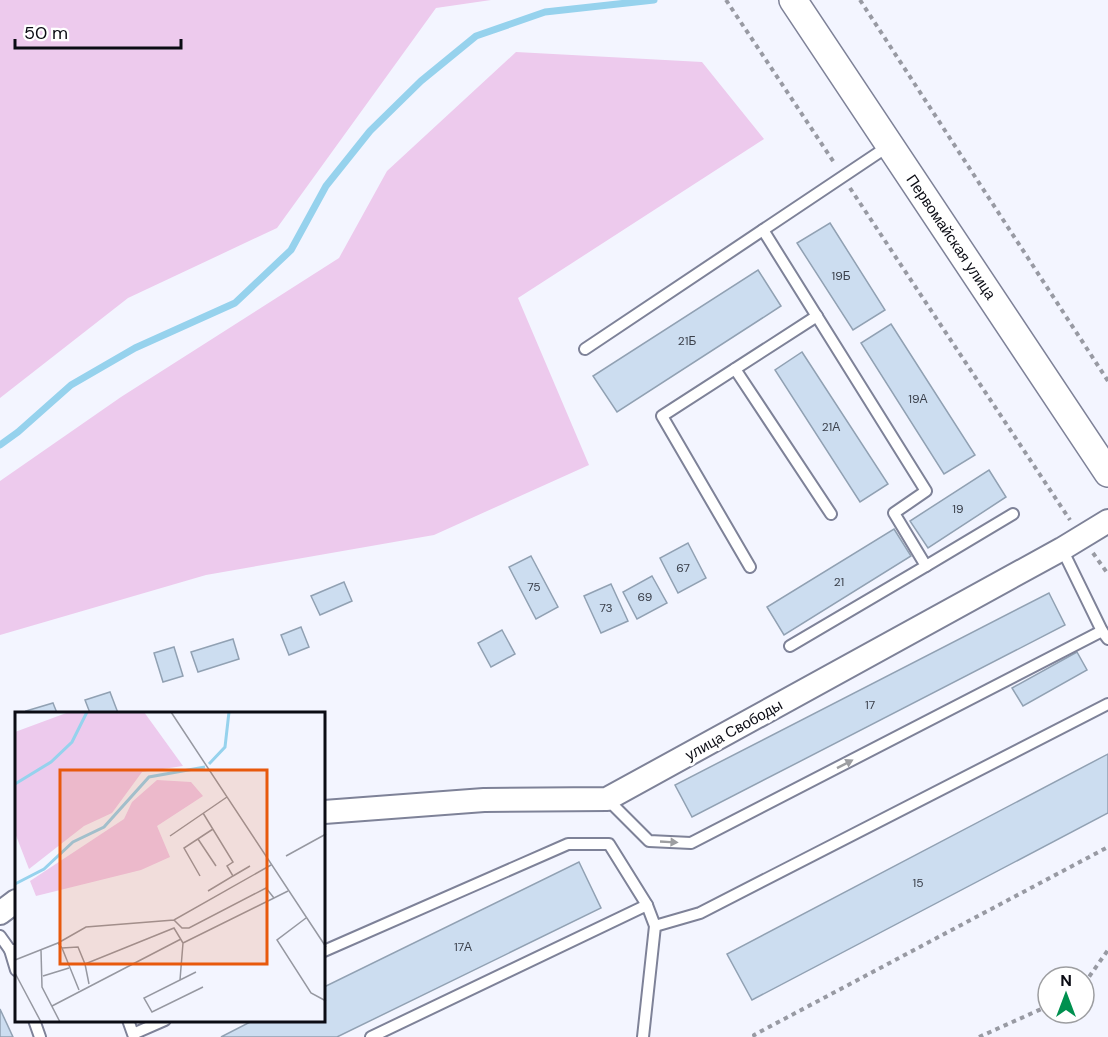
<svg xmlns="http://www.w3.org/2000/svg" width="1108" height="1037" font-family="'DM Sans',sans-serif">
<style>
.green{fill:#edcaed}
.lines{fill:none;stroke-linecap:round;stroke-linejoin:round}
.stream{stroke:#96d2ed;stroke-width:7}
.building{fill:#ccddf0;stroke:#91a1b3;stroke-width:1.5}
.service-casing{stroke:#7e8298;stroke-width:14}
.minor-casing{stroke:#7e8298;stroke-width:26}
.tertiary-casing{stroke:#7e8298;stroke-width:30}
.path{stroke:#989aa3;stroke-width:4;stroke-dasharray:4.5 4.5;stroke-linecap:butt}
.service{stroke:#fff;stroke-width:10}
.minor{stroke:#fff;stroke-width:22}
.tertiary{stroke:#fff;stroke-width:27}
.oneway{fill:#9d9ea1}
.labels{text-anchor:middle;dominant-baseline:central;stroke-width:6;stroke-linejoin:round;paint-order:stroke}
.number-label{font-size:12px;fill:#3b404b}
.street-label{font-size:15px;fill:#0b0c14;stroke:#fff}
.inset-river{fill:none;stroke:#96d2ed;stroke-width:3}
.inset-road{fill:none;stroke:#9698a1;stroke-width:1.5}
.view{fill:#e8590c;fill-opacity:0.15;stroke:#e8590c;stroke-width:3}
.inset-edge{fill:none;stroke:#0b0c14;stroke-width:3}
</style>
<rect width="100%" height="100%" fill="#f3f5ff"/>
<g class="green">
<path d="M0 0H491L436 8 277 228 128 298 0 398Z"/>
<path d="M516 52 702 62 764 139 518 298 589 465 434 535 206 575 0 635V481L121 397 339 258 387 171Z"/>
</g>
<g class="lines">
<path class="stream" d="M0 445 18 432 71 385 135 348 235 303 291 250 326 186 370 131 421 81 476 36 545 12 654 0"/>
</g>
<g class="building">
<path d="M830 223 885 310 853 330 797 243Z"/>
<path d="M758 270 781 306 617 412 593 376Z"/>
<path d="M891 324 975 455 944 474 861 343Z"/>
<path d="M802 352 888 484 860 502 775 370Z"/>
<path d="M989 470 1006 497 928 548 910 521Z"/>
<path d="M894 529 911 556 784 635 767 607Z"/>
<path d="M688 543 706 578 678 593 660 558Z"/>
<path d="M531 556 558 607 536 619 509 567Z"/>
<path d="M652 576 667 603 637 619 623 592Z"/>
<path d="M344 582 352 601 320 615 311 596Z"/>
<path d="M611 584 628 621 601 633 584 596Z"/>
<path d="M1049 593 1065 625 692 817 675 785Z"/>
<path d="M301 627 309 647 289 655 281 635Z"/>
<path d="M502 630 515 654 491 667 478 643Z"/>
<path d="M233 639 239 659 198 672 191 652Z"/>
<path d="M174 647 183 676 163 682 154 653Z"/>
<path d="M1077 652 1087 670 1023 706 1012 688Z"/>
<path d="M110 692 118 713H90L85 700Z"/>
<path d="M53 703 57 713H27L26 711Z"/>
<path d="M1108 754V813L752 1000 727 954Z"/>
<path d="M579 862 601 908 337 1037H221L254 1020H324V987Z"/>
<path d="M0 1009 13 1037H0Z"/>
</g>
<g class="lines">
<g class="service-casing">
<g id="service">
<path d="M763 230 926 491 894 513 926 566 790 646"/>
<path d="M585 349 890 145"/>
<path d="M735 369 831 514"/>
<path d="M1062 549 1102 631"/>
<path d="M926 566 1013 514"/>
<path d="M750 567 662 416 817 316"/>
<path d="M607 799 649 841 691 843 1102 631 1108 639"/>
<path d="M655 926 700 913 1108 704"/>
<path d="M0 936 10 950H16"/>
<path d="M10 950 16 970"/>
<path d="M324 951 568 844H609L647 905 655 926 643 1037"/>
<path d="M34 1020 40 1037"/>
<path d="M128 1020 133 1034 165 1020"/>
<path d="M371 1037 647 905"/>
</g>
</g>
<g class="minor-casing">
<g id="minor">
<path d="M324 812 484 800 607 799 1062 549 1108 521"/>
<path d="M0 913 16 901"/>
</g>
</g>
<g class="tertiary-casing">
<path id="tertiary" d="M793 0 1108 473"/>
</g>
<g class="path">
<path d="M726 0 835 164"/>
<path d="M860 0 1108 381"/>
<path d="M850 188 1070 520"/>
<path d="M1093 553 1108 574"/>
<path d="M1084 984 1108 950"/>
<path d="M755 1037 754 1035 1108 847"/>
<path d="M979 1037 1048 1006"/>
</g>
<use href="#service" class="service"/>
<use href="#minor" class="minor"/>
<use href="#tertiary" class="tertiary"/>
</g>
<defs><path id="oneway-solid" d="M-6-.8H1V-3.2L6.5 0L1 3.2V.8H-6Z" transform="scale(1.5)"/></defs>
<g class="oneway">
<use href="#oneway-solid" transform="translate(845 764) rotate(-27)"/>
<use href="#oneway-solid" transform="translate(669 842) rotate(3)"/>
</g>
<g class="labels">
<g class="number-label">
<text x="841" y="276">19Б</text>
<text x="687" y="341">21Б</text>
<text x="918" y="399">19А</text>
<text x="831" y="427">21А</text>
<text x="958" y="509">19</text>
<text x="683" y="568">67</text>
<text x="839" y="582">21</text>
<text x="534" y="587">75</text>
<text x="645" y="597">69</text>
<text x="606" y="608">73</text>
<text x="870" y="705">17</text>
<text x="918" y="883">15</text>
<text x="463" y="947">17А</text>
</g>
<g class="street-label">
<text transform="translate(951 237) rotate(56)">Первомайская улица</text>
<text transform="translate(734 730) rotate(-29)">улица Свободы</text>
</g>
</g>
<g transform="translate(15 712)">
<rect width="310" height="310" fill="#f3f5ff"/>
<path d="M54 0H129L168 54 127 60 97 101 69 114 14 157 0 121V20ZM142 68 176 70 188 84 142 114 155 145 126 158 21 184 15 169 109 107 117 90Z" fill="#edcaed"/>
<path class="inset-river" d="M194 52 210 35 214 0M0 72 36 50 57 30 72 0M0 172 29 157 58 130 89 115 134 65 190 55"/>
<path class="inset-road" d="M156 0 311 235M188 101 218 150 212 154 218 164 193 179M155 124 212 85M183 127 201 154M271 144 311 122M185 164 169 136 198 117M218 164 235 154M291 206 262 228 296 281 311 289M159 208 167 216H174L251 176 259 186 273 179M43 231 71 215 159 208 256 153M168 231 259 186M47 236 64 278M26 238 27 275 45 310M0 248 43 231 47 236 63 235 70 252 159 216 168 231 165 268M70 252 74 272M181 260 129 286 137 300 188 275M0 261 26 310M28 264 54 256M37 294 166 227"/>
<path class="view" d="M45 58H252V252H45Z"/>
<rect width="310" height="310" class="inset-edge"/>
</g>
<g transform="translate(1066 995)"><circle r="28" fill="#ffffff" stroke="#9d9ea1" stroke-width="1.5"/>
<path d="M0-4.5L10 22L0 15L-10 22Z" fill="#00904f"/>
<text y="-9" font-size="16" font-weight="bold" text-anchor="middle" fill="#0b0c14">N</text>
</g>
<path d="M15 39v9h166v-9" fill="none" stroke="#0b0c14" stroke-width="3"/>
<text x="24" y="39" font-size="18" fill="#0b0c14" stroke="#ffffff" stroke-width="4.5" paint-order="stroke">50 m</text>
</svg>
